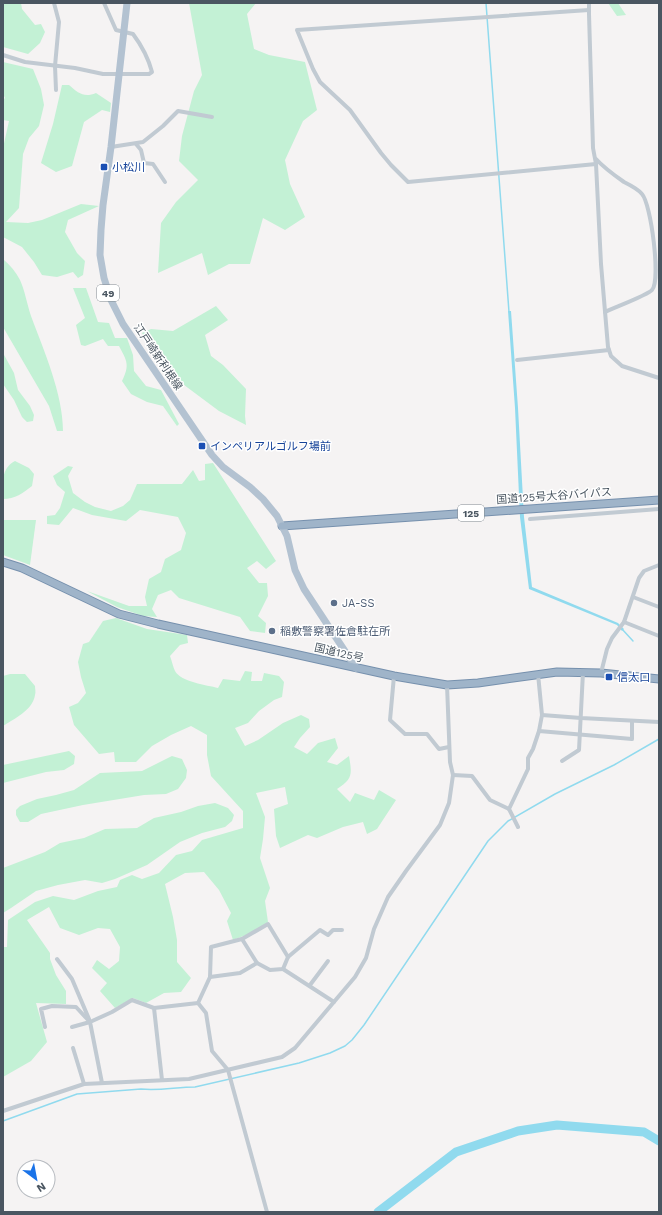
<svg xmlns="http://www.w3.org/2000/svg" width="662" height="1215" font-family="'Work Sans','Noto Sans JP',sans-serif">
<style>
.green{fill:#c3f1d5}
.water{fill:#90daee}
.lines{fill:none;stroke-linecap:round;stroke-linejoin:round}
.stream{stroke:#90daee;stroke-width:1.5}
.river{stroke:#90daee;stroke-width:9}
.trunk-casing{stroke:#7690ad;stroke-width:9}
.minor{stroke:#c1cad2;stroke-width:4}
.primary{stroke:#b3c2d1;stroke-width:7}
.trunk{stroke:#9fb4c9;stroke-width:7}
.transit-dot{fill:#1a4fb4;stroke:#fff;stroke-width:1.5}
.service-dot{fill:#5c6f8a;stroke:#fff;stroke-width:1.5}
.labels{text-anchor:middle;dominant-baseline:central;stroke-width:3;stroke-linejoin:round;paint-order:stroke}
.shield{fill:#fff;stroke:#808990;stroke-width:1}
.shield-label{font-size:10px;font-weight:bold;fill:#4a5661}
.transit-label{font-size:11px;fill:#164399;stroke:#fff;text-anchor:start}
.street-label{font-size:11px;fill:#4a5661;stroke:#fff}
.service-label{font-size:11px;fill:#4e5e75;stroke:#fff;text-anchor:start}
</style>
<rect width="100%" height="100%" fill="#f5f3f3"/>
<g class="green">
<path d="M3 3H21L22 9 35 25 41 24 45 32 40 43 28 54 3 47Z"/>
<path d="M189 3H256L247 14 254 49 269 55 305 62 317 110 303 121 285 160 290 184 305 217 285 230 263 218 250 264H229L208 275 202 253 158 273 161 223 176 202 198 180 179 161 182 136 194 91 202 75Z"/>
<path d="M601 3H618L626 15 617 16 608 3 602 4Z"/>
<path d="M3 62 33 69 41 89 44 105 39 126 29 138 23 154 19 208 6 222 28 223 42 220 81 204 99 206 68 220 65 232 77 253 85 261 83 275 78 278 73 272 57 277 42 275 34 262 22 247 3 237V148L9 121 3 120V100L5 98 3 94Z"/>
<path d="M62 85H69C78 93 84 98 96 93L111 103 110 112 102 110 84 122 72 166 56 172 41 163 53 124Z"/>
<path d="M3 259C10 265 16 272 20 280 25 291 27 304 31 316 44 351 63 394 63 431H57L49 406 3 327Z"/>
<path d="M73 288H86L98 322 109 323 115 338H127L133 355 134 371 146 386 161 390 179 424 177 426 163 406 147 402 131 394 122 381C130 365 127 361 119 346H108L103 339 85 346 81 345 76 325 85 318Z"/>
<path d="M216 306 228 320 205 335 211 356 223 365 246 389 245 416 246 425 219 411 168 373 142 333 151 329 173 331Z"/>
<path d="M3 353 14 373 18 390 30 406 34 415 33 421 27 422 22 417 14 400 3 384Z"/>
<path d="M15 461 29 468 34 474 32 486C23 493 15 499 3 499 3 485 0 469 15 461Z"/>
<path d="M213 463 276 561 266 569 257 561 247 568 259 583H267L268 596 258 616 266 623 265 633 250 631 240 617 179 598 171 590 158 595 152 609 157 617 143 616 117 607 87 591 129 606H147L145 597 149 579 161 572 165 559 181 550 186 533 178 517 140 510 126 521 92 515 73 508 59 525 47 524V516L55 515 60 508 65 492 57 485 53 476 68 466 73 467 68 476 73 493 85 502 95 507 111 511 123 506 130 500 137 484H182L193 470 199 481 205 480V464Z"/>
<path d="M3 520H36L30 565 3 555Z"/>
<path d="M116 618 147 629 187 635 188 643 180 645 170 656C172 661 173 667 175 671 181 682 207 685 218 688L223 679 240 681 245 671 252 672 251 681H262L264 673 279 676 284 682 282 697 274 700 259 711 248 723 235 728 245 746 258 740 283 723 301 715 309 719 310 727 300 738 294 747 307 754 318 743 335 738 338 748 327 762 337 765 349 756C352 774 353 779 337 789L350 802 355 793 374 800 379 790 396 800 377 829 367 834 363 822 343 827 317 838 308 835 280 848 276 836 274 809 288 804 285 787 256 793 265 817 263 839 260 858 270 888 265 901 268 922 254 932 233 940 227 921 231 913 219 890 204 872 185 873 165 884 173 917 177 940V962L191 978 181 992 164 993 146 1003 133 998 115 1008 100 991 107 983 92 968 97 960 109 969 119 961 120 947 110 929 98 928 79 935 60 928 49 907 27 920 50 953V959L56 975 66 991V1004L36 1003 47 1042 31 1061 3 1077V947H7L8 920 35 902 53 896 74 900 98 891 117 887 120 880 132 875 142 879 159 873 176 855 192 851 202 840 243 828V811L211 776 207 755V735L191 726 171 735 152 746 136 762H115L114 752 99 754 74 725 69 707 78 703 86 693 81 677 78 662 83 644 89 642 103 621Z"/>
<path d="M10 674H25L35 686C35 689 36 692 35 695 33 710 14 719 3 726V676Z"/>
<path d="M69 751 75 756 74 764 64 770 46 772 3 783V765Z"/>
<path d="M172 756 182 759 187 770 186 778 178 789 166 794 144 795 83 805 41 814 28 822H20L16 815V810L20 806 37 799 56 795 74 790 100 773 142 771Z"/>
<path d="M215 803 228 808 234 815 232 821 225 827 202 833 180 842 147 865 115 879 102 883 85 880 58 885 36 891 11 908 3 913V868L45 852 60 843 84 838 105 829 137 828 154 818 181 812 198 806Z"/>
</g>
<path class="water" d="M508 311H511L518 408 524 517 532 587 618 623 624 629 622 631 617 625 529 589 520 517 515 408Z"/>
<g class="lines">
<g class="stream">
<path d="M486 3 509 312"/>
<path d="M622 629 633 641"/>
<path d="M3 1121 77 1094 141 1089C159 1091 177 1087 195 1087L299 1063 330 1053 345 1046 352 1040 364 1025 488 841 508 821 555 794 614 765 659 739"/>
</g>
<path class="river" d="M378 1212 456 1152 518 1131 557 1125 644 1132 659 1141"/>
<g class="trunk-casing">
<g id="trunk">
<path d="M282 526 659 500"/>
<path d="M3 562 22 568 119 614 158 624 394 676 447 685 478 683 557 672 601 673 659 679"/>
</g>
</g>
<g class="minor">
<path d="M54 3 59 22 55 66 56 90"/>
<path d="M589 3V14L593 148 596 164 601 264 608 347 611 356 622 366 659 378"/>
<path d="M589 10 297 30 313 69 320 82 350 110 381 153 391 165 408 182 596 164"/>
<path d="M3 55 25 62 75 68 103 74H149L152 72C148 57 142 46 133 34L116 30 104 3"/>
<path d="M136 144 141 150 144 163 153 164 165 182"/>
<path d="M111 147 143 142 163 126 178 111 212 117"/>
<path d="M596 159C604 168 614 175 624 182 630 185 638 189 642 194 651 204 661 280 652 290 648 295 613 308 605 312"/>
<path d="M517 360 609 350"/>
<path d="M530 519 659 509"/>
<path d="M633 597 659 607"/>
<path d="M624 622 659 636"/>
<path d="M601 673 607 649 612 638 624 622 639 578 644 571 659 565"/>
<path d="M394 676 390 720 405 734H427L439 749 449 747"/>
<path d="M542 715 581 718 659 722"/>
<path d="M539 731 632 739V721"/>
<path d="M562 761 579 750 583 672"/>
<path d="M453 775 472 776 490 800 509 809"/>
<path d="M518 827 509 809 528 769V758L533 749 539 731 542 715 538 674"/>
<path d="M242 939 257 963 270 970 283 969 288 957 320 930 328 935 333 930H342"/>
<path d="M57 959 72 979 89 1019"/>
<path d="M283 969 334 1002"/>
<path d="M210 977 240 973 257 963"/>
<path d="M310 985 328 961"/>
<path d="M198 1003 206 1013 212 1051 228 1070 234 1092 267 1212"/>
<path d="M154 1008 162 1080"/>
<path d="M45 1027 41 1009 52 1006 76 1007 90 1022 72 1027"/>
<path d="M73 1048 84 1084"/>
<path d="M102 1083 90 1022 112 1012 132 1000 154 1008 198 1003 210 977 211 947 242 939 268 924 288 957"/>
<path d="M3 1111 84 1084 189 1079 282 1057 295 1048 355 977 366 958 374 929 388 897 406 871 440 825 449 803 453 775 450 762 447 685"/>
</g>
<path class="primary" d="M127 3 111 147 103 205 101 230 100 255 104 278 111 300 123 324 212 455 223 467 250 487 263 499 277 516 287 536 295 570 304 589 356 668"/>
<use href="#trunk" class="trunk"/>
</g>
<g class="transit-dot">
<rect x="100" y="163" width="8" height="8" rx="2"/>
<rect x="198" y="442" width="8" height="8" rx="2"/>
<rect x="605" y="673" width="8" height="8" rx="2"/>
</g>
<g class="service-dot">
<circle cx="334" cy="603" r="4"/>
<circle cx="272" cy="631" r="4"/>
</g>
<g class="labels">
<g class="shield">
<rect x="97" y="285" width="22" height="16" rx="3"/>
<rect x="458" y="505" width="26" height="16" rx="3"/>
</g>
<g class="shield-label">
<text x="108" y="293">49</text>
<text x="471" y="513">125</text>
</g>
<g class="transit-label">
<text x="112" y="167">小松川</text>
<text x="210" y="446">インペリアルゴルフ場前</text>
<text x="617" y="677">信太口</text>
</g>
<g class="street-label">
<text transform="translate(158 357) rotate(56)">江戸崎新利根線</text>
<text transform="translate(554 496) rotate(-4)">国道125号大谷バイパス</text>
<text transform="translate(339 653) rotate(13)">国道125号</text>
</g>
<g class="service-label">
<text x="342" y="603">JA-SS</text>
<text x="280" y="631">稲敷警察署佐倉駐在所</text>
</g>
</g>
<rect width="662" height="1215" fill="none" stroke="#4a5661" stroke-width="8"/>
<g transform="translate(36 1179) rotate(148)"><circle r="19" fill="#ffffff" stroke="#b7bbc0"/>
<path d="M0-3L7 15L0 10L-7 15Z" fill="#1a73e8"/>
<text y="-6" font-size="11" font-weight="bold" text-anchor="middle" fill="#4a5661">N</text>
</g>
</svg>
